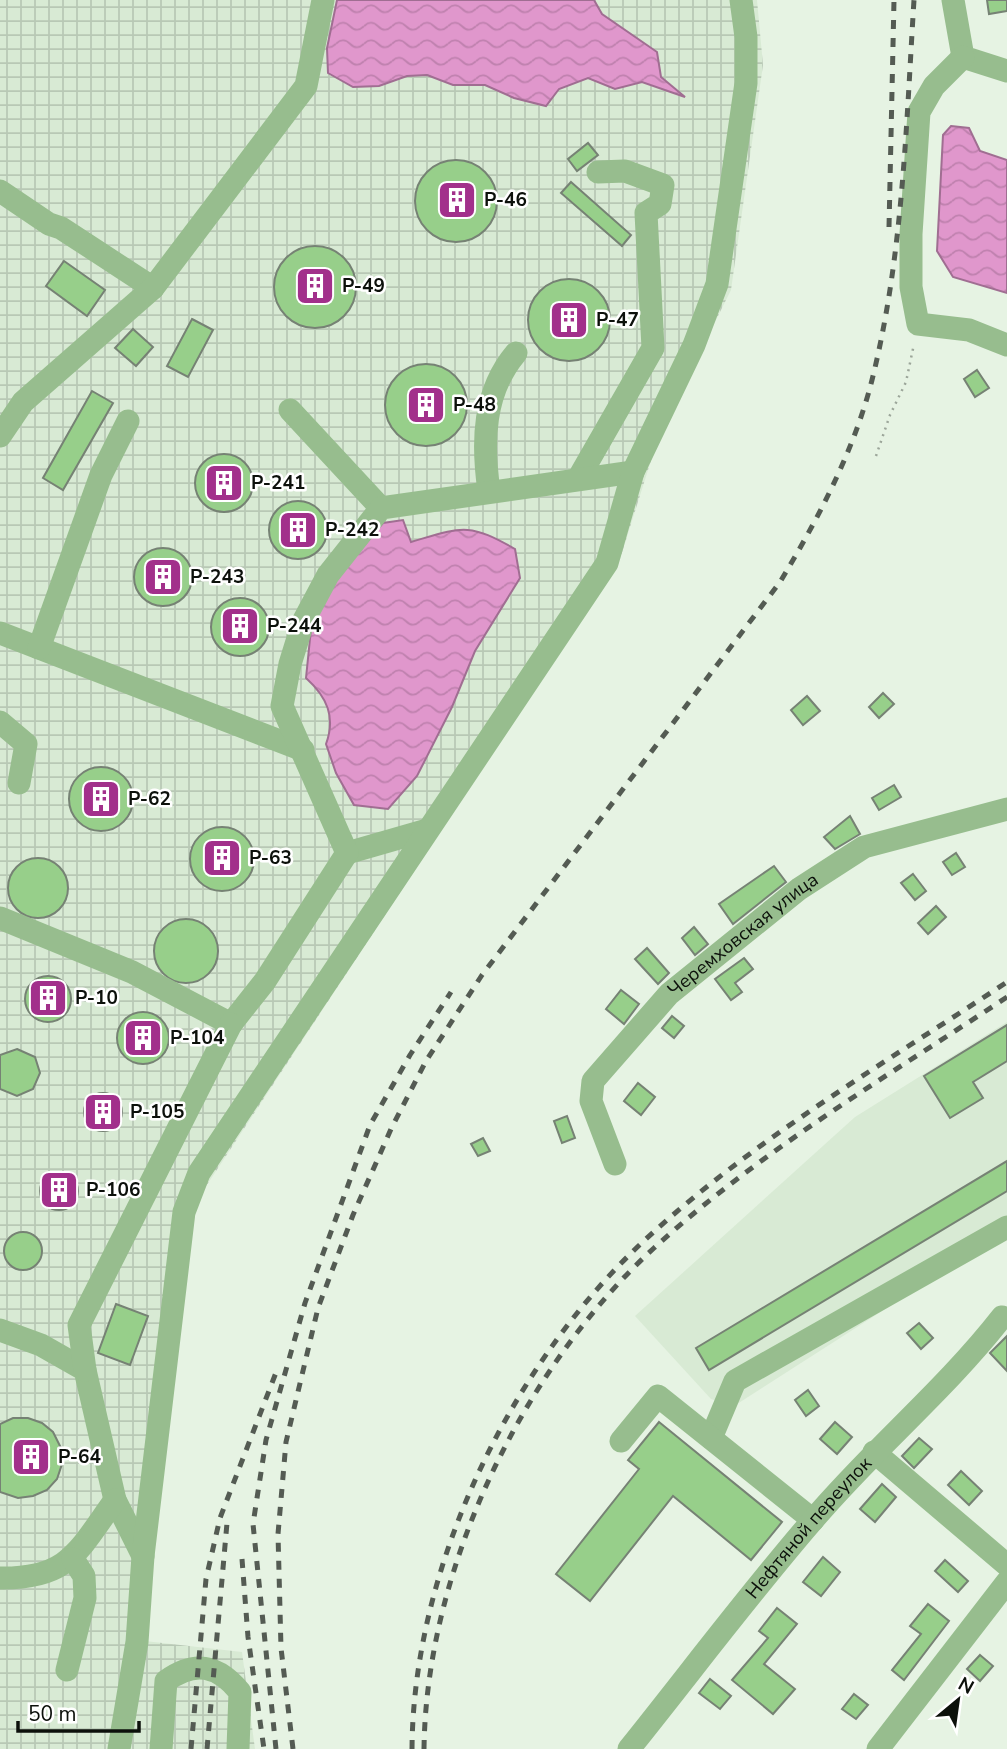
<svg xmlns="http://www.w3.org/2000/svg" width="1007" height="1749" font-family="'Nunito Sans',sans-serif">
<style>
.built{fill:#d8ead4}
.industrial{fill:url(#industrial-grid)}
.water{fill:url(#water-waves);stroke:#a06e92;stroke-width:2}
.building{fill:#97cf8a;stroke:#768274;stroke-width:2}
.lines{fill:none;stroke-linecap:round;stroke-linejoin:round}
.path{stroke:#9ca69a;stroke-width:2.5;stroke-dasharray:2 5;stroke-linecap:butt}
.minor{stroke:#97bd8e;stroke-width:23}
.rail{stroke:#545b53;stroke-width:5;stroke-dasharray:9 9;stroke-linecap:butt}
.labels{text-anchor:middle;dominant-baseline:central;stroke-width:5;stroke-linejoin:round;paint-order:stroke}
.poi-label{font-size:19px;font-weight:bold;fill:#0c100b;stroke:#fff;text-anchor:start}
.street-label{font-size:19px;fill:#0c100b;stroke:#fff}
</style>
<defs>
<pattern id="industrial-grid" width="8" height="8" patternUnits="userSpaceOnUse" patternTransform="scale(1.75)"><rect width="8" height="8" fill="#d8ead4"/><path d="M0 4h8M4 0v8" fill="none" stroke="#b8c8b5"/></pattern>
<pattern id="water-waves" width="16" height="10" patternUnits="userSpaceOnUse" patternTransform="scale(1.75)"><rect width="16" height="10" fill="#e097cc"/><path d="M0 5q4-4 8 0t8 0" fill="none" stroke="#bf81ae"/></pattern>
</defs>
<rect width="100%" height="100%" fill="#e6f3e3"/>
<path class="built" d="M1007 1022V1231L734 1406 711 1399 635 1316 855 1117Z"/>
<path class="industrial" d="M0 0H757L763 65 731 290 660 432 620 559 193 1206 164 1406 145 1641 242 1652 255 1749H0Z"/>
<g class="water">
<path d="M337 0H594L602 14 657 52 661 77 685 97 642 82 615 89 588 78 559 89 546 106 514 98 485 85H453L427 75 407 76 379 86 353 87 328 73 327 48Z"/>
<path d="M951 126 969 128 980 151 1007 160V293L953 277 937 251 943 135Z"/>
<path d="M403 520 411 542C462 527 468 522 515 549L520 578 475 651 452 707 417 776 388 809 354 805 336 773 326 744C336 717 327 697 306 678L311 629 333 582 383 523Z"/>
</g>
<g class="building">
<path d="M987 0H1007V11L989 14Z"/>
<path d="M588 143 598 155 577 171 568 159Z"/>
<circle cx="456" cy="201" r="41"/>
<path d="M571 182 631 235 622 246 561 193Z"/>
<circle cx="315" cy="287" r="41"/>
<path d="M64 261 105 290 87 316 46 286Z"/>
<circle cx="569" cy="320" r="41"/>
<path d="M192 319 213 330 188 377 167 366Z"/>
<path d="M133 329 153 347 136 366 115 348Z"/>
<circle cx="426" cy="405" r="41"/>
<path d="M977 370 989 388 975 397 964 379Z"/>
<path d="M92 391 113 403 63 490 43 478Z"/>
<circle cx="224" cy="483" r="29"/>
<circle cx="298" cy="530" r="29"/>
<circle cx="163" cy="577" r="29"/>
<circle cx="240" cy="627" r="29"/>
<path d="M883 693 894 704 879 718 869 707Z"/>
<path d="M807 696 820 711 803 725 791 710Z"/>
<circle cx="101" cy="799" r="32"/>
<path d="M894 785 901 797 879 810 872 798Z"/>
<path d="M850 816 860 834 835 849 824 837Z"/>
<circle cx="222" cy="859" r="32"/>
<path d="M956 853 965 867 952 875 943 862Z"/>
<circle cx="38" cy="888" r="30"/>
<path d="M774 866 786 882 733 924 719 904Z"/>
<path d="M913 874 926 891 915 900 901 883Z"/>
<path d="M936 906 946 917 928 934 918 923Z"/>
<circle cx="186" cy="951" r="32"/>
<path d="M694 927 708 944 695 955 682 938Z"/>
<path d="M647 948 669 973 658 984 635 959Z"/>
<path d="M744 958 753 969 735 983 742 992 731 1000 715 979Z"/>
<circle cx="48" cy="999" r="23"/>
<path d="M621 990 639 1004 624 1024 606 1009Z"/>
<circle cx="143" cy="1038" r="26"/>
<path d="M672 1016 684 1026 674 1038 662 1028Z"/>
<path d="M1007 1025V1061L973 1082 983 1098 950 1118 924 1076Z"/>
<path d="M17 1049 35 1057 40 1073 33 1089 17 1096 0 1089V1055Z"/>
<path d="M638 1083 655 1097 641 1115 624 1101Z"/>
<circle cx="103" cy="1112" r="19"/>
<path d="M567 1116 575 1138 562 1143 554 1121Z"/>
<path d="M483 1138 490 1151 478 1156 471 1144Z"/>
<path d="M1007 1161V1191L709 1370 696 1348Z"/>
<circle cx="59" cy="1191" r="19"/>
<circle cx="23" cy="1251" r="19"/>
<path d="M116 1304 148 1316 130 1365 98 1353Z"/>
<path d="M919 1323 933 1338 921 1349 907 1333Z"/>
<path d="M1007 1336V1371L990 1353Z"/>
<path d="M808 1390 819 1406 806 1416 795 1400Z"/>
<path d="M13 1418H28L42 1423 53 1432 62 1450V1464L57 1479 47 1490 33 1496 18 1498 0 1492V1424Z"/>
<path d="M659 1422 782 1522 751 1560 673 1496 590 1601 556 1574 639 1469 628 1460Z"/>
<path d="M835 1422 852 1437 837 1454 820 1439Z"/>
<path d="M919 1438 932 1449 914 1468 902 1456Z"/>
<path d="M961 1471 982 1491 969 1505 948 1485Z"/>
<path d="M882 1484 896 1497 875 1522 860 1509Z"/>
<path d="M823 1557 840 1572 821 1596 803 1582Z"/>
<path d="M945 1560 968 1581 958 1592 935 1571Z"/>
<path d="M928 1604 949 1621 904 1680 892 1670 921 1634 910 1626Z"/>
<path d="M777 1608 797 1624 764 1664 795 1689 773 1714 732 1680 768 1638 759 1631Z"/>
<path d="M980 1655 993 1666 980 1681 967 1669Z"/>
<path d="M710 1679 731 1696 720 1709 699 1693Z"/>
<path d="M854 1694 868 1705 856 1719 842 1709Z"/>
</g>
<g class="lines">
<path class="path" d="M876 456 890 415 906 382 914 344"/>
<g class="minor">
<path d="M953 0 963 57 1007 71"/>
<path d="M963 57 934 86 919 112 911 234V287L918 324 969 330 1007 345"/>
<path d="M0 191 49 224 61 228 153 288"/>
<path d="M290 410 381 508"/>
<path d="M0 436 23 402 153 288 306 86 323 0"/>
<path d="M578 479 653 348 646 213 660 204 663 185 625 171 598 172"/>
<path d="M489 491C482 442 483 392 516 353"/>
<path d="M0 633 303 750"/>
<path d="M39 648 101 475 128 421"/>
<path d="M0 722 26 744 19 783"/>
<path d="M347 853 427 830"/>
<path d="M0 918 132 972 231 1024 265 981 347 853 282 706 290 664 303 622 328 575 381 508 633 472"/>
<path id="s1" d="M615 1164 591 1101 593 1081 669 994 799 889 864 847 1007 809"/>
<path d="M0 1330 41 1345 85 1370 115 1500 143 1556"/>
<path d="M85 1370 79 1325 231 1024"/>
<path d="M711 1438 735 1381 1007 1227"/>
<path d="M621 1441 658 1396 813 1520"/>
<path d="M874 1452 1007 1565"/>
<path d="M0 1578C69 1579 78 1551 115 1500"/>
<path d="M67 1670 85 1598 84 1576 73 1559"/>
<path d="M119 1749 137 1642 143 1556 184 1212 199 1173 607 563 633 472 694 345 717 284 746 83V37L741 0"/>
<path d="M161 1749 166 1681C195 1660 218 1665 240 1692L238 1749"/>
<path id="s2" d="M629 1749C690 1673 749 1594 813 1520 873 1449 945 1390 1002 1317"/>
<path d="M878 1749 1007 1582"/>
</g>
<g class="rail">
<path d="M889 227 894 0"/>
<path d="M242 1559 248 1637 264 1749"/>
<path d="M191 1749 206 1579 220 1518 277 1370"/>
<path d="M207 1749 227 1523"/>
<path d="M276 1749 253 1524 266 1440 305 1303 370 1125 410 1055 451 992"/>
<path d="M293 1749 281 1648 278 1534 286 1442 318 1308 353 1215 391 1129 426 1061 482 975 780 582C818 519 854 451 872 380 903 256 906 127 914 0"/>
<path d="M412 1749C413 1566 512 1362 646 1239 754 1139 885 1063 1007 982"/>
<path d="M424 1749C426 1570 522 1369 654 1248 760 1151 888 1076 1007 997"/>
</g>
</g>
<defs>
<g id="building-square" transform="scale(2.0125)"><rect x="-9" y="-9" width="18" height="18" rx="4" fill="#a2308b" stroke="#fff"/><path d="M-4-6H4V6H1V3H-1V6H-4ZM-2.5-4.3h1.7v1.8h-1.7ZM.8-4.3h1.7v1.8H.8ZM-2.5-1h1.7V.8h-1.7ZM.8-1h1.7V.8H.8Z" fill="#fff"/></g>
</defs>
<g fill-rule="evenodd">
<use href="#building-square" x="457" y="200"/>
<use href="#building-square" x="315" y="286"/>
<use href="#building-square" x="569" y="320"/>
<use href="#building-square" x="426" y="405"/>
<use href="#building-square" x="224" y="483"/>
<use href="#building-square" x="298" y="530"/>
<use href="#building-square" x="163" y="577"/>
<use href="#building-square" x="240" y="626"/>
<use href="#building-square" x="101" y="799"/>
<use href="#building-square" x="222" y="858"/>
<use href="#building-square" x="48" y="998"/>
<use href="#building-square" x="143" y="1038"/>
<use href="#building-square" x="103" y="1112"/>
<use href="#building-square" x="59" y="1190"/>
<use href="#building-square" x="31" y="1457"/>
</g>
<g class="labels">
<g class="poi-label">
<text x="484" y="200">Р-46</text>
<text x="342" y="286">Р-49</text>
<text x="596" y="320">Р-47</text>
<text x="453" y="405">Р-48</text>
<text x="251" y="483">Р-241</text>
<text x="325" y="530">Р-242</text>
<text x="190" y="577">Р-243</text>
<text x="267" y="626">Р-244</text>
<text x="128" y="799">Р-62</text>
<text x="249" y="858">Р-63</text>
<text x="75" y="998">Р-10</text>
<text x="170" y="1038">Р-104</text>
<text x="130" y="1112">Р-105</text>
<text x="86" y="1190">Р-106</text>
<text x="58" y="1457">Р-64</text>
</g>
<g class="street-label">
<text stroke="none"><textPath href="#s1" startOffset="298">Черемховская улица</textPath></text>
<text stroke="none"><textPath href="#s2" startOffset="285">Нефтяной переулок</textPath></text>
</g>
</g>
<g transform="translate(958 1700) rotate(29)" stroke="#ffffff" stroke-width="5" paint-order="stroke">
<path d="M0-5L12 26L0 18L-12 26Z" fill="#0c100b"/>
<text y="-10" font-size="19" font-weight="bold" text-anchor="middle" fill="#0c100b">N</text>
</g>
<path d="M18 1721v10h121v-10" fill="none" stroke="#0c100b" stroke-width="3.5"/>
<text x="28" y="1721" font-size="21" fill="#0c100b" stroke="#ffffff" stroke-width="5" paint-order="stroke">50 m</text>
</svg>
